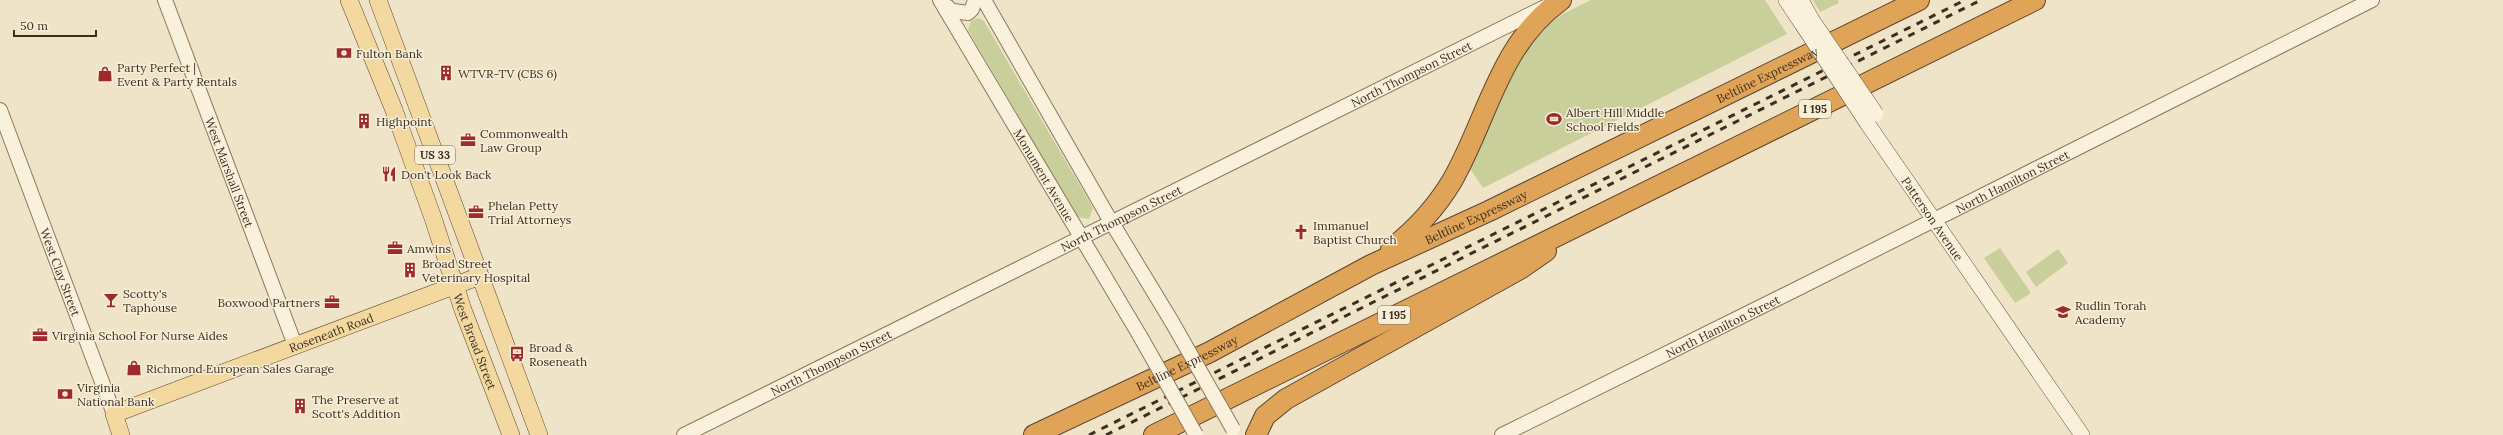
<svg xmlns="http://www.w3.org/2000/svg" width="2503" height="435" font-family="Lora,serif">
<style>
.green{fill:#c9cf9b}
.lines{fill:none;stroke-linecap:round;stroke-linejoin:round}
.tertiary-casing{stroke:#8d765c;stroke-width:16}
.secondary-casing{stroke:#6f573f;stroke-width:16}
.primary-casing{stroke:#5b4430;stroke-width:18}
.motorway-casing{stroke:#5b4430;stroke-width:22}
.tertiary{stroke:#faf1dc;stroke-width:14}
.secondary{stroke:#faf1dc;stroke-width:15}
.primary{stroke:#f3d9a0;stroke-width:17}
.motorway{stroke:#e0a458;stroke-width:20}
.rail{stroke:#3d2e20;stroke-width:3;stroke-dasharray:7 7;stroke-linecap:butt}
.tertiary-bridge-casing{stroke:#8d765c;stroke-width:16;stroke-linecap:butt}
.secondary-bridge-casing{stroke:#6f573f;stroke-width:16;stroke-linecap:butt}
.tertiary-bridge{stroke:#faf1dc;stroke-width:14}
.secondary-bridge{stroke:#faf1dc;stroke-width:15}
.labels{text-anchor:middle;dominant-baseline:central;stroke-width:3;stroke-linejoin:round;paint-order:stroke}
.shield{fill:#f7eed8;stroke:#756857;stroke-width:1}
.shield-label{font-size:11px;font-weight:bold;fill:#3d2e20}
.poi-label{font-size:12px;fill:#3d2e20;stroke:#f7eed8;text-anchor:start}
.street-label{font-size:12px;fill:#3d2e20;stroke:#f7eed8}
</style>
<rect width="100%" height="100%" fill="#f0e4c8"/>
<g class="green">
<path d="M1591 0H1765L1787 34 1483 188 1470 169C1490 122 1504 70 1539 32 1553 17 1573 9 1591 0Z"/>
<path d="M1813 0H1838L1839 3 1820 12Z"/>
<path d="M979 18 984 21 1093 208 1089 219 1077 217 968 30 971 21Z"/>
<path d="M2000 248 2031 293 2015 303 1984 258Z"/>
<path d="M2058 249 2068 263 2036 287 2026 272Z"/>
</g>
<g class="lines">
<g class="tertiary-casing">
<g id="tertiary">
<path id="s1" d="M165 0 295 345"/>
<path id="s2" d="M940 0 1140 336"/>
<path d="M984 0 1106 213 1172 322"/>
<path d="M948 7 946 10 968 13 972 9 975 0"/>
<path id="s3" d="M0 110 114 414"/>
<path id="s4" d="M684 435 1547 6"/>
<path id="s5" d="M1502 435C1793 292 2082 146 2372 0"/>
</g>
</g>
<g class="secondary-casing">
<g id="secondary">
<path d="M1786 0 1802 24"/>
<path d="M1801 0 1812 20"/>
<path id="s6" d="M1867 123 2082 435"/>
</g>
</g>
<g class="primary-casing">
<g id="primary">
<path id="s7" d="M349 0 394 110 433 218 463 310 511 435"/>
<path d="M378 0 539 435"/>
<path id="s8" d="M121 435 114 414 480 276"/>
</g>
</g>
<g class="motorway-casing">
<g id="motorway">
<path d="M1391 249C1414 231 1437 206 1452 181 1488 118 1499 44 1561 0"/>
<path id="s9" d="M1034 435 1210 352 1371 265 1489 211 1919 0"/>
<path d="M1154 435 2035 0"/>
<path d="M1256 435 1265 416 1286 399 1520 269 1546 251"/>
</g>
</g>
<use href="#tertiary" class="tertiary"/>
<use href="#secondary" class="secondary"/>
<use href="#primary" class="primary"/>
<use href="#motorway" class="motorway"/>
<g class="rail">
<path d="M1089 435 1965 0"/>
<path d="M1106 435 1981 0"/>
</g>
<g class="tertiary-bridge-casing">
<g id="tertiary-bridge">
<path d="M1172 322 1233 429"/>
<path d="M1140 336 1196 435"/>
</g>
</g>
<g class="secondary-bridge-casing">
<g id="secondary-bridge">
<path d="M1812 20 1876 114"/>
<path d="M1802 24 1867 123"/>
</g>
</g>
<use href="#tertiary-bridge" class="tertiary-bridge"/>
<use href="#secondary-bridge" class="secondary-bridge"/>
</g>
<defs>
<g id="bank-bare" transform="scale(1.2)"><path d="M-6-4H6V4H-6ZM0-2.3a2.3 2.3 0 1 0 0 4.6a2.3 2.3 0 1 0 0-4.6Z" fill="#9e2a2b" stroke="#f7eed8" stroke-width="2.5" paint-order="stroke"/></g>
<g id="building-bare" transform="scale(1.2)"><path d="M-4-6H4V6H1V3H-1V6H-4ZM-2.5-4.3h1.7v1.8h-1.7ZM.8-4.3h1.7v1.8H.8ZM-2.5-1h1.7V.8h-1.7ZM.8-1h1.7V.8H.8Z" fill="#9e2a2b" stroke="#f7eed8" stroke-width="2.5" paint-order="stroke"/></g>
<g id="shop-bare" transform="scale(1.2)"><path d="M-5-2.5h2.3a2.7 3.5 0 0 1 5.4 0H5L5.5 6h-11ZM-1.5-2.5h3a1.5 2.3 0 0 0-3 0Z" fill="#9e2a2b" stroke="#f7eed8" stroke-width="2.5" paint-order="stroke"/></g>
<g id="stadium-bare" transform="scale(1.2)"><path d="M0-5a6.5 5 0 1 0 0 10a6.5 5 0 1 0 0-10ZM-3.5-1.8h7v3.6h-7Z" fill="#9e2a2b" stroke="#f7eed8" stroke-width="2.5" paint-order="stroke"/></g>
<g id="office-bare" transform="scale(1.2)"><path d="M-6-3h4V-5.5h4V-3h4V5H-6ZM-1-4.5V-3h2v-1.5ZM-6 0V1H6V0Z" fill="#9e2a2b" stroke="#f7eed8" stroke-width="2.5" paint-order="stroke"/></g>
<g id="restaurant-bare" transform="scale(1.2)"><path d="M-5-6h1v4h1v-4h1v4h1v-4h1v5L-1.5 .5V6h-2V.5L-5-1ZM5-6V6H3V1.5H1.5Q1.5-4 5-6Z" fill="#9e2a2b" stroke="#f7eed8" stroke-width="2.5" paint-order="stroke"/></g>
<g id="church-bare" transform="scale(1.2)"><path d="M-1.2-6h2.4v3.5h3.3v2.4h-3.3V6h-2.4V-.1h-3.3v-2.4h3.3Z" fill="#9e2a2b" stroke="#f7eed8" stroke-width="2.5" paint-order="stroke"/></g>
<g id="bar-bare" transform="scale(1.2)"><path d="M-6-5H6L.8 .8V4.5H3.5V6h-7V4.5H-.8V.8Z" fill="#9e2a2b" stroke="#f7eed8" stroke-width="2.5" paint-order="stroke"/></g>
<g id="school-bare" transform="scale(1.2)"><path d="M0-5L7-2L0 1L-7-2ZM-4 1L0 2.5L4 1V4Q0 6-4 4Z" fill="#9e2a2b" stroke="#f7eed8" stroke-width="2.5" paint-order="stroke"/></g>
<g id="bus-bare" transform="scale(1.2)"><path d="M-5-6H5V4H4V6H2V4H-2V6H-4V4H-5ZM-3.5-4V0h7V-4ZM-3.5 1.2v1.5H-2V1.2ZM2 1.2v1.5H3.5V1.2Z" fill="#9e2a2b" stroke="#f7eed8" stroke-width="2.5" paint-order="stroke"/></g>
</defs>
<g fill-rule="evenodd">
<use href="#bank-bare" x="344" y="53"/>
<use href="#building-bare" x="446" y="73"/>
<use href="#shop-bare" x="105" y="74"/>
<use href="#stadium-bare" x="1554" y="119"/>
<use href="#building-bare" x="364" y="121"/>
<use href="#office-bare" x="468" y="140"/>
<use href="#restaurant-bare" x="389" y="174"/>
<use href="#office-bare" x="476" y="212"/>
<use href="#church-bare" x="1301" y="232"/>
<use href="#office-bare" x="395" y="248"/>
<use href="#building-bare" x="410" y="270"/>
<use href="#bar-bare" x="111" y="300"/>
<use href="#office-bare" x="332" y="302"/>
<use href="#school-bare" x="2063" y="312"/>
<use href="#office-bare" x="40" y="335"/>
<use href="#bus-bare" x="517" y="354"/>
<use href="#shop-bare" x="134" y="368"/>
<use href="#bank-bare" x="65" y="394"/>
<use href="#building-bare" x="300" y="406"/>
</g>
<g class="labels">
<g class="shield">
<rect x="1799" y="100" width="32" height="18" rx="3"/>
<rect x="415" y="146" width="40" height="18" rx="3"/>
<rect x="1378" y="306" width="32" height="18" rx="3"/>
</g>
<g class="shield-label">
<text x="1815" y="109">I 195</text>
<text x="435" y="155">US 33</text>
<text x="1394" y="315">I 195</text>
</g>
<g class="poi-label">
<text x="356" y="53">Fulton Bank</text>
<text x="117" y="67">Party Perfect |<tspan x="117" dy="14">Event &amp; Party Rentals</tspan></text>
<text x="458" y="73">WTVR-TV (CBS 6)</text>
<text x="1566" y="112">Albert Hill Middle<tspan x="1566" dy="14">School Fields</tspan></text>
<text x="376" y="121">Highpoint</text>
<text x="480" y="133">Commonwealth<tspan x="480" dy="14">Law Group</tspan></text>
<text x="401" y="174">Don't Look Back</text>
<text x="488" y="205">Phelan Petty<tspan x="488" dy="14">Trial Attorneys</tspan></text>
<text x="1313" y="225">Immanuel<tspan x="1313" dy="14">Baptist Church</tspan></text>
<text x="407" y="248">Amwins</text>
<text x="422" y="263">Broad Street<tspan x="422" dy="14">Veterinary Hospital</tspan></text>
<text x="123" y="293">Scotty's<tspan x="123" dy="14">Taphouse</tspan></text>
<text x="320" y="302" text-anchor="end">Boxwood Partners</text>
<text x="2075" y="305">Rudlin Torah<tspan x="2075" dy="14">Academy</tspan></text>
<text x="52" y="335">Virginia School For Nurse Aides</text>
<text x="529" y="347">Broad &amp;<tspan x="529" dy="14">Roseneath</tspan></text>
<text x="146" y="368">Richmond European Sales Garage</text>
<text x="77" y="387">Virginia<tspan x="77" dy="14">National Bank</tspan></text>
<text x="312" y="399">The Preserve at<tspan x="312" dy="14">Scott's Addition</tspan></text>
</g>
<g class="street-label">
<text stroke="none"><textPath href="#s4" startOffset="812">North Thompson Street</textPath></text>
<text stroke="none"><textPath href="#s9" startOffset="817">Beltline Expressway</textPath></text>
<text stroke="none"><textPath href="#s1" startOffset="184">West Marshall Street</textPath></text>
<text stroke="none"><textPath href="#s2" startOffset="204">Monument Avenue</textPath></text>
<text stroke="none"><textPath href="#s5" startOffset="570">North Hamilton Street</textPath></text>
<text stroke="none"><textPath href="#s9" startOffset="493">Beltline Expressway</textPath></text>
<text stroke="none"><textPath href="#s4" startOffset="488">North Thompson Street</textPath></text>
<text stroke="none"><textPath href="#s6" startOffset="116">Patterson Avenue</textPath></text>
<text stroke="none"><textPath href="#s3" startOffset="173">West Clay Street</textPath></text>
<text stroke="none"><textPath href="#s5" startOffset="246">North Hamilton Street</textPath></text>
<text stroke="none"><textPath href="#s8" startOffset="254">Roseneath Road</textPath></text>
<text stroke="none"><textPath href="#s7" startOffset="364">West Broad Street</textPath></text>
<text stroke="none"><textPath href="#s4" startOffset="164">North Thompson Street</textPath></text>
<text stroke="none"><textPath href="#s9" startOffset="169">Beltline Expressway</textPath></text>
</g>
</g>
<path d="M14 30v6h82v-6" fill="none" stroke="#3d2e20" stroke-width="2"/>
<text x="20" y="30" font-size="12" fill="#3d2e20" stroke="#f7eed8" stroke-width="3" paint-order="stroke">50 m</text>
</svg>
